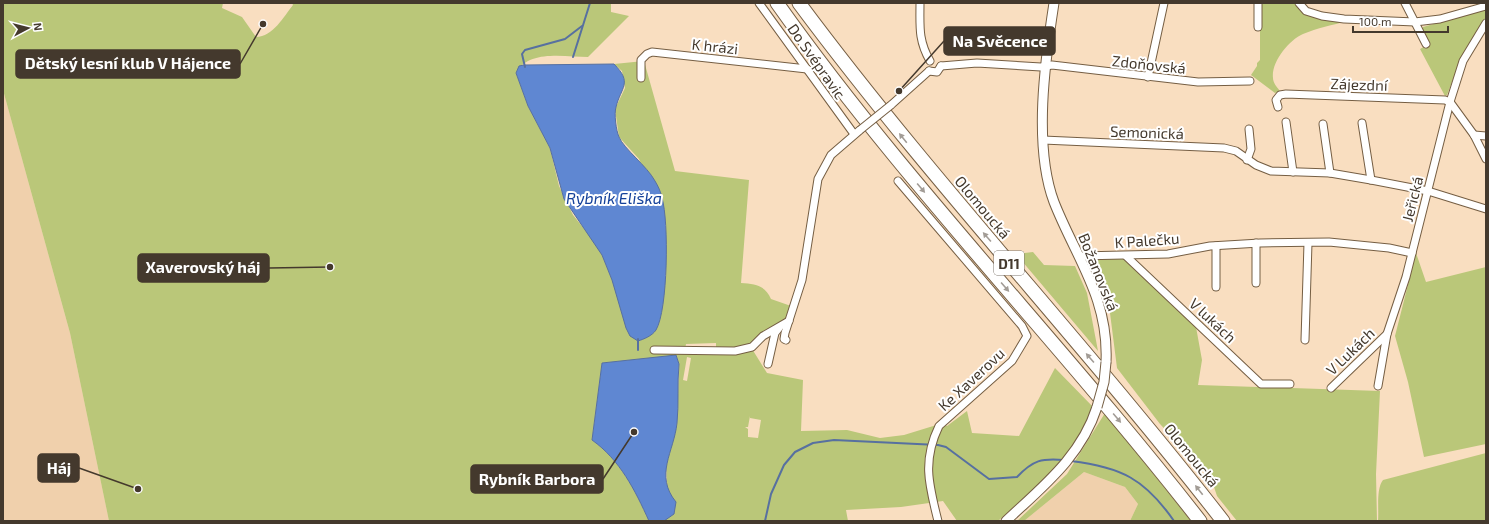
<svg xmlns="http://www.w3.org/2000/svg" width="1489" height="524" font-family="'Exo 2',sans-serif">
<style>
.built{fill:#f0d0ac}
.green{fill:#bac779;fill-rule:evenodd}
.water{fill:#5f87d2;stroke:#5770a0}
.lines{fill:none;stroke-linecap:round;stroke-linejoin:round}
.stream{stroke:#5770a0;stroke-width:2}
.minor-casing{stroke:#755e43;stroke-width:9}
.tertiary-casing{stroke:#755e43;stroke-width:11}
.motorway-casing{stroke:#755e43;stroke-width:15}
.minor{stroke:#fff;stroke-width:7}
.tertiary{stroke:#fff;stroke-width:9}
.motorway{stroke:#fff;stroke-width:13}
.minor-bridge-casing{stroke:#755e43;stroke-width:9;stroke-linecap:butt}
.tertiary-bridge-casing{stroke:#755e43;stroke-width:11;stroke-linecap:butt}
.minor-bridge{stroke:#fff;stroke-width:7}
.tertiary-bridge{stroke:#fff;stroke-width:9}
.oneway{fill:#a29c96}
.labels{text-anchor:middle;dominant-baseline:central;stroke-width:4;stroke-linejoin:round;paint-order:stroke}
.shield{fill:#fff;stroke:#7c746c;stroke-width:1}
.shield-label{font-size:14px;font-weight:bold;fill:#44392d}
.street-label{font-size:15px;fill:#44392d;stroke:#fff}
.water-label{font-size:16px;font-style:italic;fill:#16429a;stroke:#fff}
.leader{fill:none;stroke:#44392d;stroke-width:1.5}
.callout-dot{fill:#44392d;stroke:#fff;stroke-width:1.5}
.callout{fill:#44392d;stroke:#44392d;stroke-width:1.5}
.callout-label{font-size:16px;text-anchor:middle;font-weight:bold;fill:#fff}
</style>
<rect width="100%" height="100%" fill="#f9dec0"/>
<g class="built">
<path d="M3 90 70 333 109 521H3Z"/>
<path d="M1084 472 1125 487 1138 504 1130 521H1024Z"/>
</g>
<g class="green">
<path d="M3 3H223L222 8 242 17 256 37C273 37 284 16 293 5L292 3H611V12L629 16 588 57C566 57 528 49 516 73L528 106 550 148 559 186 573 215 594 241 602 255 612 280H666V222L639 159 619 137 615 109 625 88 622 71 614 64 644 61 675 171 749 180 741 283C755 284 765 285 771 299L791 306 786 319 749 344 767 373 803 380 801 431 847 430 880 438 904 435 943 423 947 426 967 411 972 433 1019 436 1055 368 1095 409 1075 445 1049 476 998 521H957L943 501 901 507 846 510 848 521H664L670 495 667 488 666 463 677 424 679 364 676 356 602 363 592 440C620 460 635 490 649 521H109L70 333 3 90ZM716 343V350H685L686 344ZM687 357 691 358 687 381 683 380ZM750 416V418L761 420 758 438 748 437V429L745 427H748Z"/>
<path d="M1260 3H1295L1304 13 1316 18 1347 21C1333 25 1317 28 1303 34 1289 40 1271 62 1273 78 1273 83 1277 87 1280 91L1275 93 1251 75 1257 66V63L1260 60Z"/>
<path d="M1482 10 1486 11V17L1461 58 1447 95 1445 96 1420 49 1429 44 1422 29 1423 27Z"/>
<path d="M1033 252 1044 265 1075 266 1087 293 1098 351 1016 254Z"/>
<path d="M1416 253 1426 282 1486 267V444L1424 457 1408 382 1395 336Z"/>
<path d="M1097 259H1125L1196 327 1202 360 1198 385 1380 391 1376 474 1377 521H1237L1217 496 1211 478 1160 424 1117 368 1110 313 1093 268Z"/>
<path d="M1105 413 1191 521H1130L1138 504 1125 487 1084 472 1024 521H1017L1067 474Z"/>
<path d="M1486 453V521H1378C1379 509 1376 489 1383 480Z"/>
</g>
<g class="water">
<path d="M614 64C633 83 621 87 616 107 614 114 616 130 619 137 624 149 647 166 655 181 658 186 661 192 662 198 669 221 668 310 656 330 652 336 644 339 638 341L630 336 626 328 612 280 602 255 564 199 550 148 528 106 516 73 519 66 524 65Z"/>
<path d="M676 355 679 364C677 384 679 404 677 423 674 452 654 475 676 502L674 514 664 521H649C635 490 620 460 592 440L602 363Z"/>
</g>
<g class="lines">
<g class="stream">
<path d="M573 57 590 3"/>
<path d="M525 67 522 54 525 50 565 39 582 26"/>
<path d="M638 339V350"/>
<path d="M1071 461C1121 467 1145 479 1174 521"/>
<path d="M765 521 771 494 784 465 795 452 813 443 834 440 938 445 946 447 989 479 1017 477C1033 460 1042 458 1064 460"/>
</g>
<g class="minor-casing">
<g id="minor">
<path d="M759 3 854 134"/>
<path d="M920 3C920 26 918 40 930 61"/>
<path d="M1299 3 1306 11 1322 16 1344 19 1415 22 1440 19 1486 6"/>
<path d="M1405 3 1426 44"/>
<path d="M1258 27V3"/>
<path d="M941 66 977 63 1041 67 1052 65 1198 82 1250 81"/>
<path d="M929 71 937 72 941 66"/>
<path d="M1148 77 1164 3"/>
<path d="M641 78V60L647 54 652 52 807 69"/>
<path d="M1450 102 1474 135 1486 159"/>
<path d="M891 105 929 71"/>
<path d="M1278 107 1276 100 1280 95 1286 94 1445 100 1450 102"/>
<path d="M1286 122 1293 172"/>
<path d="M1362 123 1371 180"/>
<path d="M1323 124 1330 173"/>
<path d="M1474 135 1486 136"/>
<path d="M1043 140 1224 148 1236 151 1256 165 1271 171 1330 173 1371 180 1428 191 1486 209"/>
<path d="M1247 160 1251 149 1249 129"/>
<path d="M898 181 1022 326 1027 336 1012 361 939 426C922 461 929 485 938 521"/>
<path d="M1256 243V283"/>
<path d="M1079 256 1168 254 1210 246 1260 243 1329 242 1389 248 1412 253"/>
<path d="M1126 256 1261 384H1290"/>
<path d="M1216 287V246"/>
<path d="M786 340 784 339 785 333 802 280 818 179 831 155 860 130"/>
<path d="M1305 340 1308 243"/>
<path d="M654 350 735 351 752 347 763 336 789 321"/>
<path d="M768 364 775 333 779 328"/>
<path d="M1378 386 1387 334 1406 277 1450 102 1463 61 1486 23"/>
<path d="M1331 388 1387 334"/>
</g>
</g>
<g class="tertiary-casing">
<g id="tertiary">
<path d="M1054 3C1045 61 1033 146 1054 202 1076 258 1109 298 1106 362"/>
<path d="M1006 521C1042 487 1081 457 1097 407"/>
</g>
</g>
<g class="motorway-casing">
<g id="motorway">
<path d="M777 3C906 185 1063 345 1200 521"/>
<path d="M799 3C932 182 1086 345 1223 521"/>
</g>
</g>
<use href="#minor" class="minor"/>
<use href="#tertiary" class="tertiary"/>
<use href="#motorway" class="motorway"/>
<g class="minor-bridge-casing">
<path id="minor-bridge" d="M860 130 891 105"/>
</g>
<g class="tertiary-bridge-casing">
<path id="tertiary-bridge" d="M1097 407 1104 382 1106 362"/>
</g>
<use href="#minor-bridge" class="minor-bridge"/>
<use href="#tertiary-bridge" class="tertiary-bridge"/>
</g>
<defs><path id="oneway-solid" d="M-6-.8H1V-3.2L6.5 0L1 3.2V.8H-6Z"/></defs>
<g class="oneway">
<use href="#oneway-solid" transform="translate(903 138) rotate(-129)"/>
<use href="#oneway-solid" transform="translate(921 188) rotate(50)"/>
<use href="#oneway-solid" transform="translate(987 237) rotate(-131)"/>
<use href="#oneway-solid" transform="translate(1005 287) rotate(49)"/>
<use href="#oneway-solid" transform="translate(1090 358) rotate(-131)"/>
<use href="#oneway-solid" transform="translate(1117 418) rotate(50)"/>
<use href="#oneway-solid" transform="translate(1199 490) rotate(-128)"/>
</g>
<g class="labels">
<rect class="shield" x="994" y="251" width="30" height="24" rx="3"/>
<g class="shield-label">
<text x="1009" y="263">D11</text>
</g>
<g class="street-label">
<text transform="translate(715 46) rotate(6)">K hrázi</text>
<text transform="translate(817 61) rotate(55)">Do Svépravic</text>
<text transform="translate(1149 64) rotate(6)">Zdoňovská</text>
<text transform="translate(1359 84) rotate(2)">Zájezdní</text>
<text transform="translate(1147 132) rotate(2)">Semonická</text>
<text transform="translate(1412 199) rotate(-76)">Jeřická</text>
<text transform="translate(983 207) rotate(50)">Olomoucká</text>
<text transform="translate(1147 240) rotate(-4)">K Palečku</text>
<text transform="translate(1099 272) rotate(68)">Božanovská</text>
<text transform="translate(1213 320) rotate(43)">V lukách</text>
<text transform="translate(1350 351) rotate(-44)">V Lukách</text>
<text transform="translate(971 379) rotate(-43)">Ke Xaverovu</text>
<text transform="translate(1192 455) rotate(51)">Olomoucká</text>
</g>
<g class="water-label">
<text x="614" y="197">Rybník Eliška</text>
</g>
</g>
<path class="leader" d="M899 91L944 41M263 24L240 64M330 267L269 268M138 489L79 468M634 432L603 479"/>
<g class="callout-dot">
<circle cx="899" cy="91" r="4"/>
<circle cx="263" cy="24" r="4"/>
<circle cx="330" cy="267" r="4"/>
<circle cx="138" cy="489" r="4"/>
<circle cx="634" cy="432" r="4"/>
</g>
<g class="callout">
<rect x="944" y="27" width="111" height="28" rx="4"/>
<rect x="16" y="50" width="224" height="28" rx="4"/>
<rect x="138" y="254" width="131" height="28" rx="4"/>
<rect x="38" y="454" width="41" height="28" rx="4"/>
<rect x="471" y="465" width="132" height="28" rx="4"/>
</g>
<g class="callout-label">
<text x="1000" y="47">Na Svěcence</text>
<text x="128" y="69">Dětský lesní klub V Hájence</text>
<text x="203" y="273">Xaverovský háj</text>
<text x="59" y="474">Háj</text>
<text x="537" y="485">Rybník Barbora</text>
</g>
<rect width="1489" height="524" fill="none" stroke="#44392d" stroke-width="8"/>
<g transform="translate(28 28) rotate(83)" stroke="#ffffff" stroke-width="3" paint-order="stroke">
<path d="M0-3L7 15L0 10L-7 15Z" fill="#44392d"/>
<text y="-6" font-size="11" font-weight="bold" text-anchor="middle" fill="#44392d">N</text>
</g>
<path d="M1353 26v6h95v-6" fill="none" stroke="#44392d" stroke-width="2"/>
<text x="1359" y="26" font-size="12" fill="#44392d" stroke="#ffffff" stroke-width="3" paint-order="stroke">100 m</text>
</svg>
